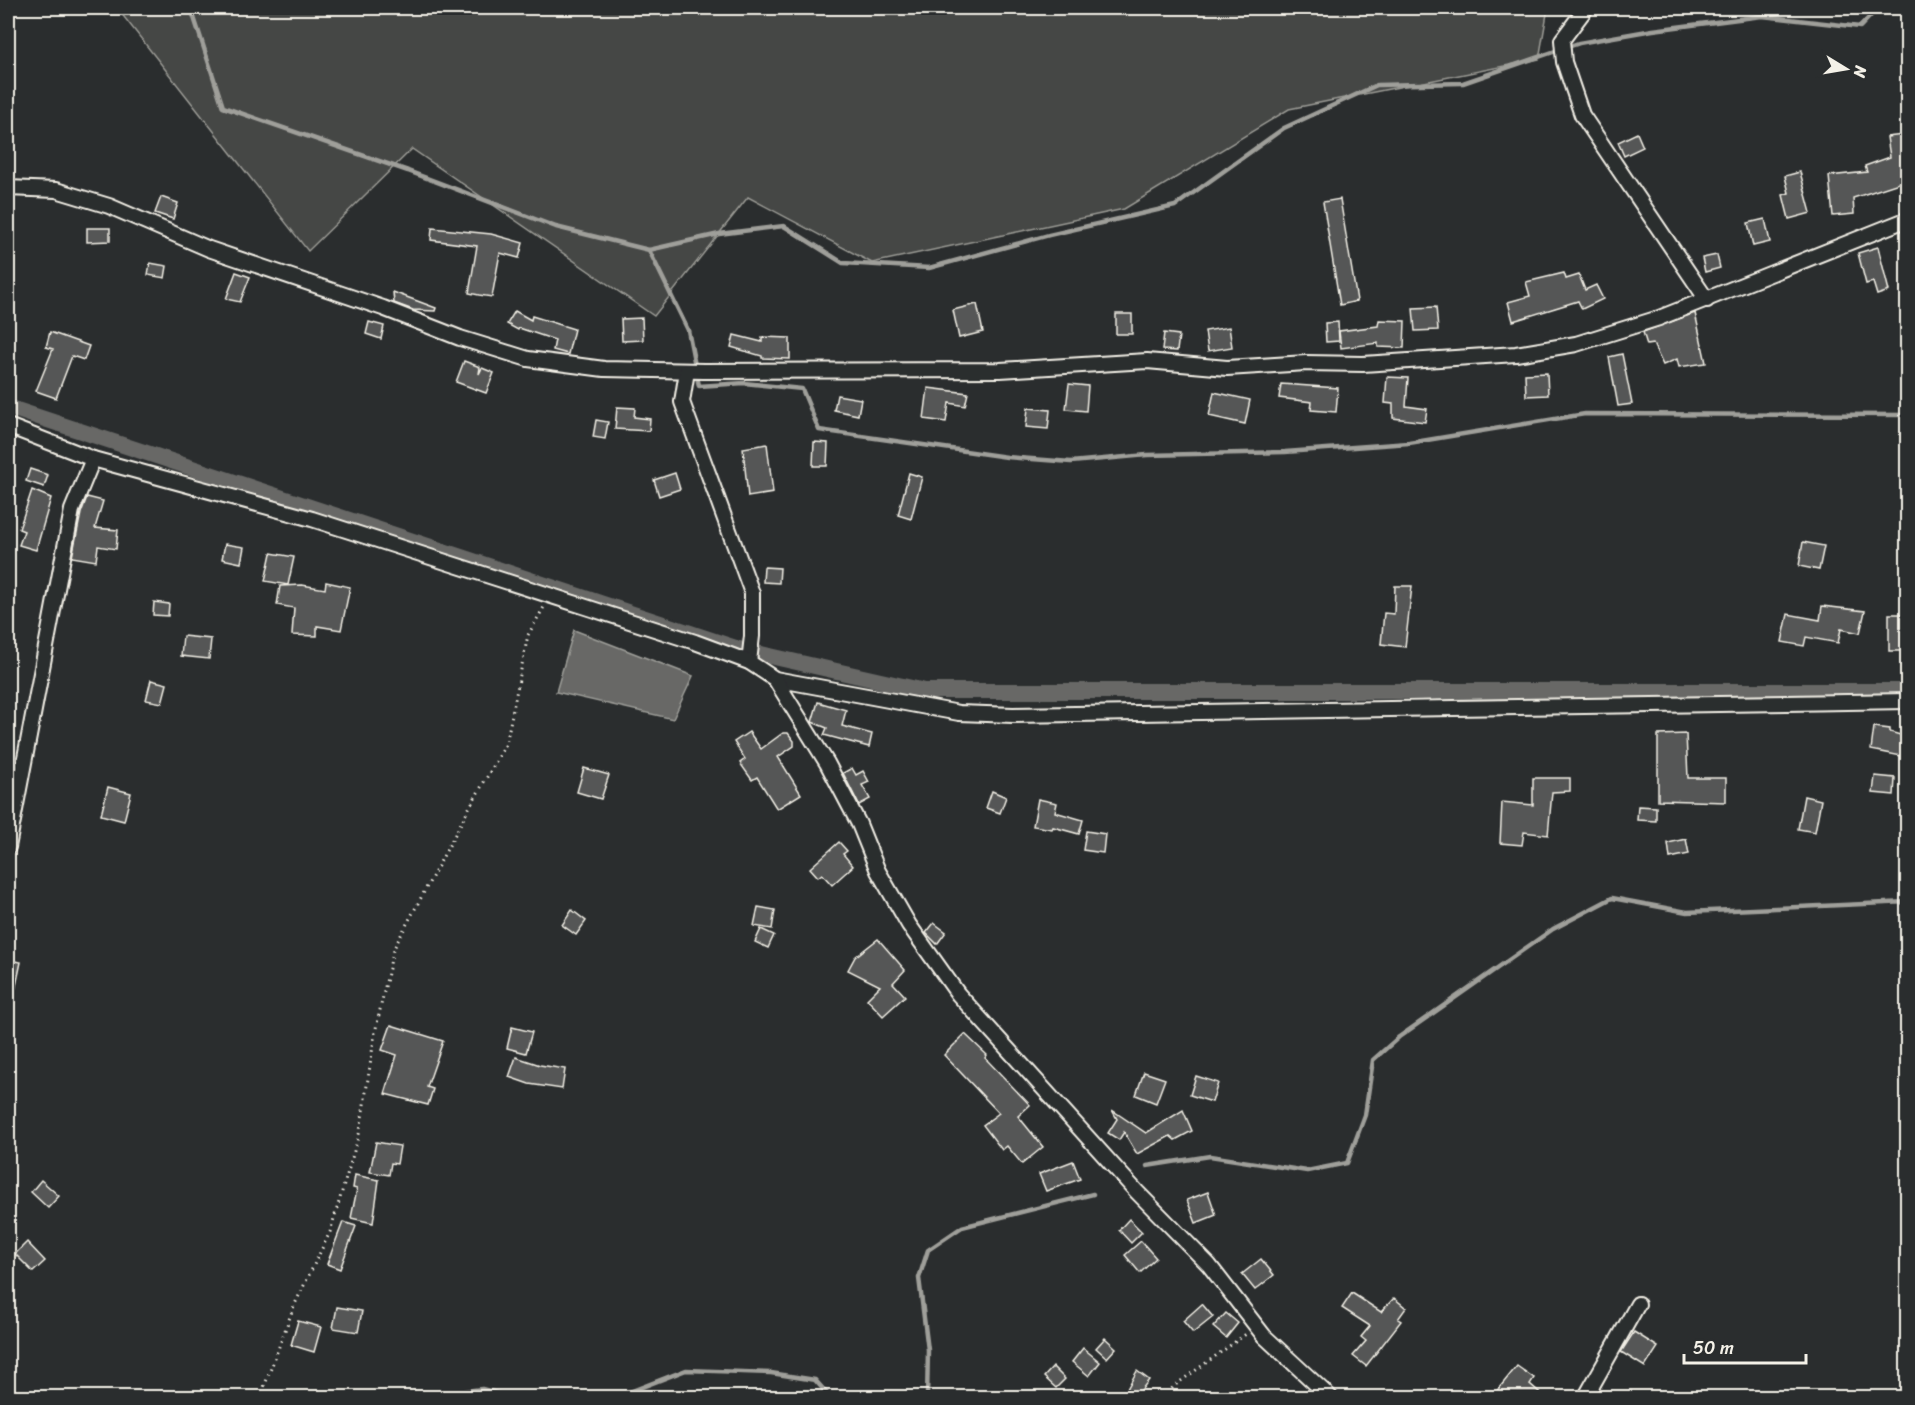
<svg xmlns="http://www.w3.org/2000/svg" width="1915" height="1405" font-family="Sriracha,sans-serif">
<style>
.green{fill:#444645;stroke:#9c9c96;stroke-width:1.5}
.water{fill:#676866;stroke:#9f9f9a;stroke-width:1.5}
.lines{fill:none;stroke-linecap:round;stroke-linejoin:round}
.stream{stroke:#9f9f9a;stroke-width:4.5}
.canal{stroke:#676866;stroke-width:16}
.building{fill:#555756;stroke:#f4f1e8;stroke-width:1.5}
.minor-casing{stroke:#f4f1e8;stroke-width:18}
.path{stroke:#f4f1e8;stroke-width:3;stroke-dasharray:1.5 4.5;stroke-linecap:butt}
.minor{stroke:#2a2d2e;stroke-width:14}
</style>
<rect width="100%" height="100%" fill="#2a2d2e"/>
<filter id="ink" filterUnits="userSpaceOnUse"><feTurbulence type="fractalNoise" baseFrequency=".0167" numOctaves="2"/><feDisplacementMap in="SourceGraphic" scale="12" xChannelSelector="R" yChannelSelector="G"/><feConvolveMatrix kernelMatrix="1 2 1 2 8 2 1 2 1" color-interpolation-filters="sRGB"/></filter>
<g filter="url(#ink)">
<path class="green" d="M117 8H1548L1539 59 1289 109 1124 209 872 263 748 197 654 316 412 149 308 251Z"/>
<path class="water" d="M574 630 693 676 673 719 556 692Z"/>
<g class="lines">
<g class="stream">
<path d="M191 8 223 107 408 171 556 227 649 250 719 234 784 226 843 263 929 268 1049 235 1175 206 1284 128 1377 85 1463 83 1579 43 1653 30 1762 16 1860 27 1878 8"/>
<path d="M649 250 688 330 699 386 744 383 802 389 819 430 1007 457 1071 462 1147 455 1285 452 1409 443 1585 414 1908 415"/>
<path d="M1147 1166 1210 1156 1307 1171 1347 1163 1365 1115 1373 1060 1399 1037 1553 929 1612 898 1687 912 1908 902"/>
<path d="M405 1398 482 1389 514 1398"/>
<path d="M614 1398 686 1370 771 1373 815 1380 831 1398"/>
<path d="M927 1398 928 1350 919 1278 928 1250 962 1227 1093 1194"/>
</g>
<path class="canal" d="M8 407 739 649 925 691H1908"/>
</g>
<g class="building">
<path d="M1637 133 1643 147 1624 156 1618 142Z"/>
<path d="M1903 135 1908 180 1853 198 1854 214 1833 216 1829 176 1867 172 1865 166 1890 157 1887 137Z"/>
<path d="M1800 172 1811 213 1789 219 1783 195 1789 193 1785 176Z"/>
<path d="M161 197 178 203 173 219 155 213Z"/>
<path d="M1340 199 1357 301 1340 305 1323 202Z"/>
<path d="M1765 219 1770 242 1753 246 1748 223Z"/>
<path d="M87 228H110V241L87 242Z"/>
<path d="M432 228 491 234 523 243 519 258 500 253 492 297 479 295 469 293 477 246 431 240Z"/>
<path d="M1878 247 1889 291 1877 295 1873 282 1866 284 1858 253Z"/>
<path d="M1717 255 1720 268 1705 272 1702 258Z"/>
<path d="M150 263 167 266 165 278 148 275Z"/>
<path d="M236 272 250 277 240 302 226 299Z"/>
<path d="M1564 273 1566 279 1579 275 1585 290 1596 285 1603 299 1582 309 1578 301 1513 321 1508 302 1530 296 1526 282Z"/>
<path d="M393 292 436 308 435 311 413 310 394 303Z"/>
<path d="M977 304 983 332 959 338 953 310Z"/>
<path d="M1436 307 1438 330 1415 331 1413 308Z"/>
<path d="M515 311 531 320 532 316 574 329 568 354 553 350 555 340 519 328 518 330 507 324Z"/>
<path d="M1695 313 1706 363 1679 367 1677 359 1663 365 1653 344 1647 345 1643 332Z"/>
<rect x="1116" y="314" width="16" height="20"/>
<path d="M642 318 643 340 622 341 621 319Z"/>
<path d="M1379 320 1405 321 1404 348 1378 347V343L1341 348 1339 331 1378 326Z"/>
<path d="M369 322 384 326 381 339 366 334Z"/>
<path d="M1338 322 1339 341 1326 342 1325 323Z"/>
<path d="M1229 327 1232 347 1208 351 1205 331Z"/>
<path d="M50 332 89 346 84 360 72 356 56 398 36 391 53 349 46 347Z"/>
<path d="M1164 333 1179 335 1177 351 1162 350Z"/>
<path d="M734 335 762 342V337L790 338V359L762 358V356L731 347Z"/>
<path d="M1622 354 1632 404 1618 406 1609 357Z"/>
<path d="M464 361 480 367 479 374 482 368 494 373 486 393 456 382Z"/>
<path d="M1547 373 1548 395 1526 396 1525 374Z"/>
<path d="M1387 377 1408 378 1406 406 1427 409 1425 422 1393 418V404L1385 403Z"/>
<path d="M1069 384 1088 386 1086 411 1066 409Z"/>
<path d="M1281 384 1338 388 1336 412 1311 410 1312 402 1279 398Z"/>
<path d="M928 388 968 393 965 406 949 403 946 422 924 419Z"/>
<path d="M1214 392 1250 400 1245 424 1209 416Z"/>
<path d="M837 395 861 399 858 415 834 410Z"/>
<path d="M617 407 635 408 634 417 650 419 649 431 615 429Z"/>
<path d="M1028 408 1050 410 1048 429 1026 427Z"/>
<path d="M596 420 608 422 605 439 593 437Z"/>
<path d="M814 442 828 443 827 466H813Z"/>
<path d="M767 444 773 493 748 497 743 448Z"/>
<path d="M30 469 48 475 44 487 26 481Z"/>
<path d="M675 473 680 489 659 496 654 480Z"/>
<path d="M909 473 922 477 911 519 898 515Z"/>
<path d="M32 490 51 498 36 550 19 545 24 531 19 529Z"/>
<path d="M87 497 103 501 95 528 118 530 116 549 98 546 96 561 72 557 81 513Z"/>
<path d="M1803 542 1824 546 1819 570 1799 566Z"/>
<path d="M225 544 244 547 241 563 222 559Z"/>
<path d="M271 553 294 557 288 585 265 581Z"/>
<path d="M764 567 780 568 779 583 763 582Z"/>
<path d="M326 582 350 587 341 630 317 626V636L292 635 294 608 277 605 280 586 302 585 325 589Z"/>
<path d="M1395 586H1412L1405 647 1381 644 1384 613 1394 614Z"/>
<path d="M154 602 169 604 168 616 153 615Z"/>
<path d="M1822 606 1865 611 1860 633 1841 629 1838 643 1806 637 1804 646 1782 642 1788 614 1820 620Z"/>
<rect x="1889" y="614" width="19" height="37"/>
<path d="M183 636 211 639 209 659 181 656Z"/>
<path d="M151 680 167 684 162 703 146 700Z"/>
<path d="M818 702 846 710 842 726 872 734 869 747 824 735 827 728 812 722Z"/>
<path d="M1874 727 1890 729V732L1907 737 1901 756 1871 750Z"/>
<path d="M749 732 761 749 783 733H788L794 741V746L778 757 801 794 777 809 757 777 752 780 740 763 745 759 734 742Z"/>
<path d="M1686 734 1688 778H1726V802L1658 800V735Z"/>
<path d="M584 768 609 775 601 799 577 792Z"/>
<path d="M852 768 856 775 863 771 869 782 862 785 870 799 859 805 843 773Z"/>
<path d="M1875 776 1895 778 1894 795 1873 793Z"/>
<path d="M1533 778H1570V791L1552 792 1548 835 1524 832 1522 845 1500 843 1502 802 1533 805Z"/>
<path d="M108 787 131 793 124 821 101 815Z"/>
<path d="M992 791 1006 797 1000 813 986 808Z"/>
<path d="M1804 796 1821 800 1815 832 1798 829Z"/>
<path d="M1038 799 1057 803 1055 812 1083 820 1079 834 1053 827 1052 829 1033 826Z"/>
<path d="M1638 806 1656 807V821L1637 820Z"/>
<path d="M1086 831 1105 834 1103 853 1083 850Z"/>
<path d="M1686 839 1689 854 1670 858 1668 843Z"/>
<path d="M839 842 847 851 843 854 853 866 832 885 822 874 818 877 810 868Z"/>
<path d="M758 907 775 910 772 929 754 926Z"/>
<path d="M572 910 586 921 576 935 562 925Z"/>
<path d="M934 923 946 932 937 944 926 933Z"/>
<path d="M761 929 774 935 768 948 755 942Z"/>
<path d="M878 939 905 970 893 983 905 996 883 1016 867 999 880 986 848 970 855 957Z"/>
<path d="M8 960 21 962 13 1000H8Z"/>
<path d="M391 1025 443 1041 427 1087 433 1089 428 1105 385 1094 397 1055 382 1050Z"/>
<path d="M512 1027 532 1032 526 1053 507 1048Z"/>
<path d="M965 1034 987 1055 985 1058 1030 1105 1018 1116 1043 1147 1022 1164 1007 1146 1002 1150 983 1125 999 1113 944 1055Z"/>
<path d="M516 1057 540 1065 565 1069 562 1089 529 1084 509 1077Z"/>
<path d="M1144 1072 1165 1079 1156 1103 1136 1095Z"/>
<path d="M1196 1076 1218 1083 1212 1102 1190 1095Z"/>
<path d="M1112 1110 1146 1133 1183 1110 1192 1131 1175 1140 1170 1136 1137 1154 1124 1132 1119 1140 1108 1133 1117 1119Z"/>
<path d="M376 1142 400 1146 397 1164 391 1163 389 1175 370 1172Z"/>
<path d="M1073 1161 1080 1179 1046 1191 1039 1174Z"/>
<path d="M355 1175 379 1180 373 1223 351 1218 357 1189 353 1188Z"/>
<path d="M41 1180 59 1196 48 1208 31 1192Z"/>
<path d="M1208 1192 1216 1215 1196 1223 1187 1200Z"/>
<path d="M1129 1219 1142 1232 1131 1243 1119 1230Z"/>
<path d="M343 1222 356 1226 340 1269 327 1264Z"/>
<path d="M1141 1241 1156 1258 1140 1273 1125 1255Z"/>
<path d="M27 1242 45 1261 33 1272 15 1254Z"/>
<path d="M1261 1259 1274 1275 1255 1290 1242 1274Z"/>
<path d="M1352 1293 1381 1312 1394 1298 1406 1308 1398 1319 1401 1321 1366 1366 1353 1356 1366 1341 1361 1337 1370 1326 1342 1308Z"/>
<path d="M1202 1304 1213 1317 1193 1333 1183 1321Z"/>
<path d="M337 1307 362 1311 358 1332 333 1328Z"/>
<path d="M1226 1313 1238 1323 1226 1338 1213 1327Z"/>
<path d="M298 1321 321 1327 314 1352 291 1345Z"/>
<path d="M1634 1332 1658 1347 1645 1367 1621 1352Z"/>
<path d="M1105 1338 1116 1348 1107 1358 1096 1348Z"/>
<path d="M1083 1348 1100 1362 1089 1376 1072 1362Z"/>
<path d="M1517 1366 1534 1378 1530 1384 1546 1398H1491Z"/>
<path d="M1053 1367 1065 1379 1056 1388 1044 1377Z"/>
<path d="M1137 1371 1149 1380 1135 1398H1122Z"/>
</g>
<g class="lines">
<g class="minor-casing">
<g id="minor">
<path d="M1586 8 1562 40 1564 62 1582 115 1707 300"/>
<path d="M8 188 56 190 109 206 209 249 383 308 460 338 528 359 604 369 704 371 1000 370 1147 361 1227 368 1306 363 1363 364 1516 354 1576 344 1659 318 1908 219"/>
<path d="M687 371 682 402 752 593V636L749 662"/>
<path d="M8 426 93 459 312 519 695 642 749 662 775 679 959 713 1013 715 1908 701"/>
<path d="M775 679 827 763 859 824 878 871 909 925 958 994 1137 1192 1209 1265 1264 1336 1331 1398"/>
<path d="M8 847 72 510 93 459"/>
<path d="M1585 1398 1638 1304"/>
</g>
</g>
<g class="path">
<path d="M260 1398 294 1306 330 1232 360 1131 375 1033 393 950 468 810 506 744 528 635 544 607"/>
<path d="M1164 1398 1174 1386 1246 1334"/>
</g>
<use href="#minor" class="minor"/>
</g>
</g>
<rect width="1915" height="1405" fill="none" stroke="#2a2d2e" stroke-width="30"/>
<rect x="15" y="15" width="1885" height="1375" fill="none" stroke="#f4f1e8" stroke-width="2" filter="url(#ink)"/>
<g transform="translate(1846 69) rotate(101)" stroke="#2a2d2e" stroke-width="4.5" paint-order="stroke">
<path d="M0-4.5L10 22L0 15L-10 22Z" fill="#f4f1e8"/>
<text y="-9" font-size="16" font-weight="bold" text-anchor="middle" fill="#f4f1e8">N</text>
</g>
<path d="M1684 1354v9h122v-9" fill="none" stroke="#f4f1e8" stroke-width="3"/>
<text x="1693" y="1354" font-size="18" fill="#f4f1e8" stroke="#2a2d2e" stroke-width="4.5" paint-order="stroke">50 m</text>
</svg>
